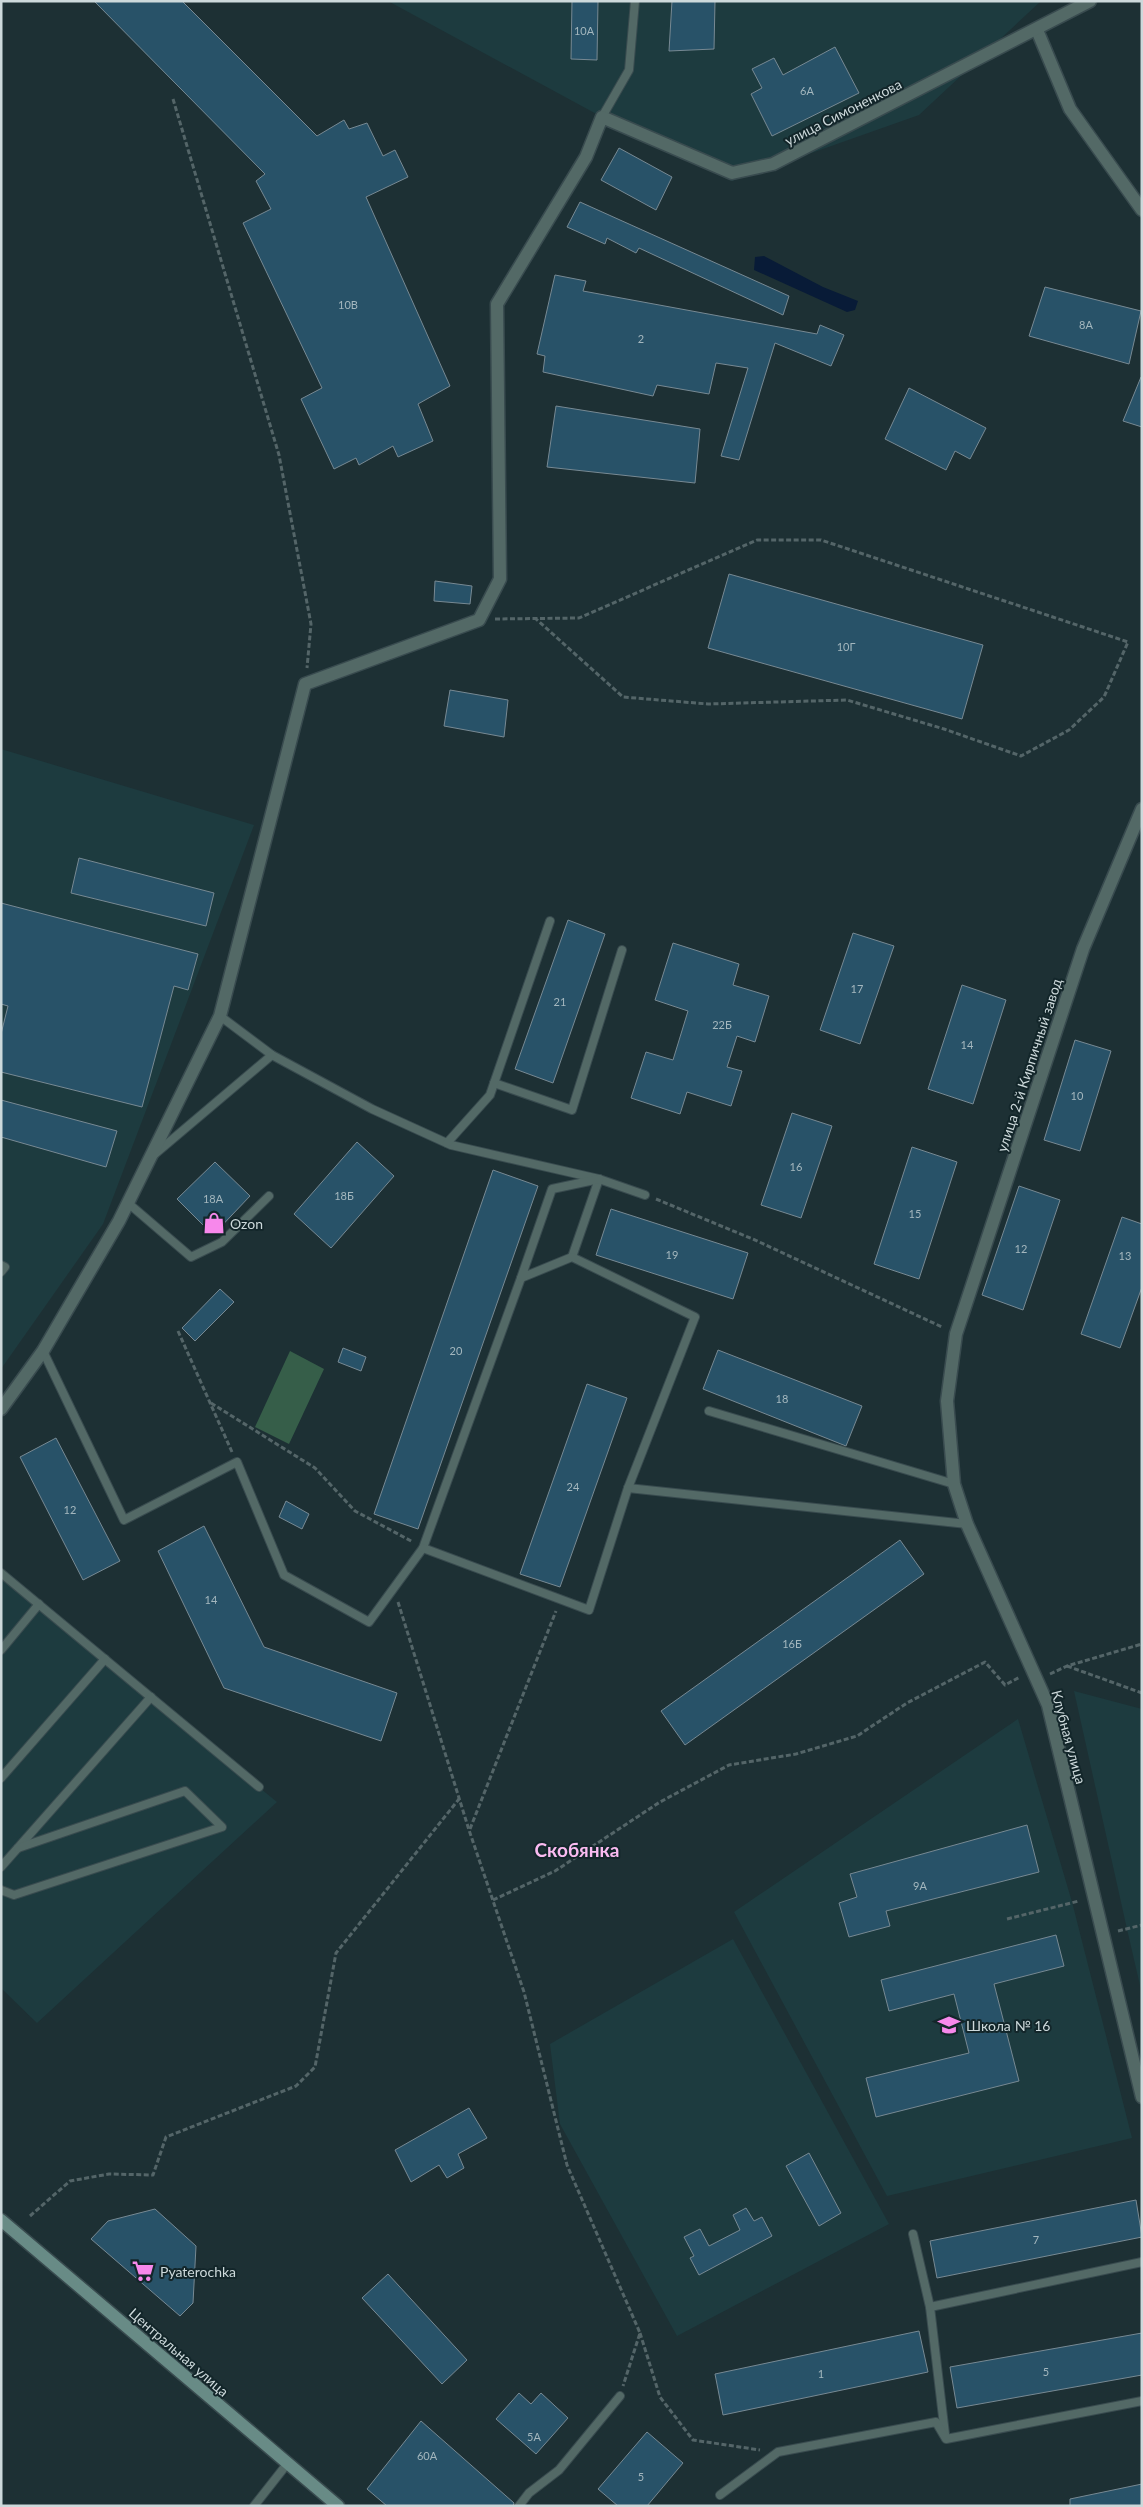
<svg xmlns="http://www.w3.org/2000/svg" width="1143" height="2507" font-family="Lato,sans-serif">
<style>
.built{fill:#1d3b3f}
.green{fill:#365e49}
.water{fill:#081b37}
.building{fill:#285268;stroke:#778993}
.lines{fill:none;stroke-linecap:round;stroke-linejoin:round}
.service-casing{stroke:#394b4f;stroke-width:10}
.minor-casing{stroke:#394b4f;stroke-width:15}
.tertiary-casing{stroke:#394b4f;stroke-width:15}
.secondary-casing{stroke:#394b4f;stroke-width:15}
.path{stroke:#546568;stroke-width:3;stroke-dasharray:5 2.5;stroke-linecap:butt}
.service{stroke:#536966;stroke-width:8}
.minor{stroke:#536966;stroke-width:12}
.tertiary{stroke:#536966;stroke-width:12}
.secondary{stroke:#688b86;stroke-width:12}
.labels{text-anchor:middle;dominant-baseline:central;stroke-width:4;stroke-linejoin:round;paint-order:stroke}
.number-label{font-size:11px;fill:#a4b7be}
.street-label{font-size:14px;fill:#cdd9db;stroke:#13262a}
.poi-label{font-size:14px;fill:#cdd9db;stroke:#13262a;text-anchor:start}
.district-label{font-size:19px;font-weight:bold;fill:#fabbf1;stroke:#13262a}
</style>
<rect width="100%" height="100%" fill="#1d3034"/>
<g class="built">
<path d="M388 1H1041L919 115 732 181 602 117Z"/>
<path d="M1 749 254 825 103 1224 1 1369Z"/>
<path d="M1 1577 277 1802 37 2023 1 1988Z"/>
<path d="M1074 1691 1142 1709V1994L1127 1929Z"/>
<path d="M1018 1719 1072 1902 1132 2138 887 2196 734 1912Z"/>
<path d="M733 1939 889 2224 677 2336 560 2124 550 2044Z"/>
</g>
<path class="green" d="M290 1351 324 1369 289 1444 255 1427Z"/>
<path class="water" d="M764 256 823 287 858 301 855 310 847 312 754 270 755 257Z"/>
<g class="building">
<path d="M94 1H182L317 136 344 120 349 129 367 123 383 156 395 150 408 177 366 197 450 386 418 404 433 441 398 457 393 446 359 465 356 458 334 469 301 399 322 388 243 223 271 209 256 181 265 174Z"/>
<path d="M572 1H598L597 60 571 59Z"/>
<path d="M672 1H715L714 49 669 51Z"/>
<path d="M835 47 859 93 772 136 751 94 762 88 752 69 774 58 783 75Z"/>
<path d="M619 148 672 177 656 210 601 180Z"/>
<path d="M580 202 789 296 783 315 639 248 636 253 607 238 605 244 567 227Z"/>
<path d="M555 275 586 281 583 291 817 334 820 325 844 335 831 366 775 343 739 460 721 456 748 368 716 363 709 394 657 385 653 396 543 372 545 356 537 354Z"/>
<path d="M1045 287 1141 311 1129 364 1029 336Z"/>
<path d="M1141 377H1142V427L1123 421Z"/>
<path d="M909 388 986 428 970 459 955 451 946 470 885 439Z"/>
<path d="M556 406 700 429 695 483 547 467Z"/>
<path d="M729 574 983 645 962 719 708 648Z"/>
<path d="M435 581 472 586 470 604 434 601Z"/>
<path d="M450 690 508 700 504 737 444 726Z"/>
<path d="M79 858 214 893 206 926 71 893Z"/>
<path d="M1 903 198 954 188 990 174 986 142 1107 1 1072V1034L8 1006 1 1004Z"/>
<path d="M568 920 605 934 553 1083 515 1069Z"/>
<path d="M853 933 894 946 860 1044 820 1030Z"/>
<path d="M673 943 739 964 733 985 769 996 755 1042 737 1036 727 1067 742 1071 731 1106 687 1092 680 1114 631 1098 646 1052 673 1060 688 1011 655 1000Z"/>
<path d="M962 985 1006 1000 973 1104 928 1089Z"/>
<path d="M1075 1040 1111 1051 1080 1151 1044 1140Z"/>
<path d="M1 1100 117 1131 106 1167 1 1137Z"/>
<path d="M792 1113 832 1126 801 1218 761 1205Z"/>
<path d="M357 1142 394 1176 331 1248 294 1214Z"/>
<path d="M912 1147 957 1162 919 1279 874 1264Z"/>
<path d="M215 1162 250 1196 213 1235 177 1199Z"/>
<path d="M493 1170 538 1186 418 1529 374 1514Z"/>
<path d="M1019 1186 1060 1200 1023 1310 982 1295Z"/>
<path d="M611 1209 748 1253 733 1299 596 1255Z"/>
<path d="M1122 1217 1142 1224V1287L1120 1348 1081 1334Z"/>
<path d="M220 1289 234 1302 195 1341 182 1328Z"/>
<path d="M343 1348 366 1357 361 1371 338 1362Z"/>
<path d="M718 1350 862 1406 846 1446 703 1389Z"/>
<path d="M587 1384 627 1398 560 1587 520 1574Z"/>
<path d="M56 1438 120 1561 83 1580 20 1457Z"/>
<path d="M286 1501 309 1514 302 1529 279 1517Z"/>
<path d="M204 1526 264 1647 397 1693 381 1741 224 1688 158 1551Z"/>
<path d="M900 1540 924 1574 685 1745 661 1711Z"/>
<path d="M1027 1825 1039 1872 886 1911 890 1926 849 1937 839 1903 857 1897 850 1874Z"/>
<path d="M1056 1935 1064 1966 994 1984 1019 2081 876 2117 866 2078 969 2053 954 1994 889 2011 881 1980Z"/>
<path d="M469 2108 487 2138 458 2154 464 2168 447 2178 439 2165 411 2182 395 2150Z"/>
<path d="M809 2153 841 2213 819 2226 786 2166Z"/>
<path d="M1136 2200 1142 2237 937 2278 930 2241Z"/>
<path d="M746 2208 754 2221 762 2217 772 2236 699 2275 690 2258 694 2256 684 2237 700 2229 709 2246 740 2230 733 2215Z"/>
<path d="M155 2209 196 2246 193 2303 180 2316 91 2239 108 2221Z"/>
<path d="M388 2274 467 2360 442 2384 362 2298Z"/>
<path d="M919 2331 928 2372 723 2415 715 2374Z"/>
<path d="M1142 2333V2375L957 2408 950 2367Z"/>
<path d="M519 2393 531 2404 541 2393 568 2418 536 2454 496 2419Z"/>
<path d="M421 2421 514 2503 513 2506H387L367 2489Z"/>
<path d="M647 2432 683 2463 647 2506H618L598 2489Z"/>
<path d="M1142 2484V2506H1070V2499Z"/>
</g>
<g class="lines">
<g class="service-casing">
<g id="service">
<path d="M602 117 629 70 635 1"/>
<path d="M220 1016 272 1055 372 1109 451 1145 599 1179 645 1195"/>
<path d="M494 1083 572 1110 622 950"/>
<path d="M447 1143 490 1095 550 921"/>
<path d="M155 1154 272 1055"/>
<path d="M128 1203 191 1257 222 1242 269 1196"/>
<path d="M572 1257 599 1179"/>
<path d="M1 1265 5 1267 1 1272"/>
<path d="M43 1351 124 1520 237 1462 284 1575 369 1622 423 1548 521 1278"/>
<path d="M709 1411 954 1484"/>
<path d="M628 1488 967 1524"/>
<path d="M423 1548 589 1610 628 1488 695 1317 572 1257 521 1278 552 1189 599 1179"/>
<path d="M1 1573 259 1787"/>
<path d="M1 1650 39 1604"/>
<path d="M1 1778 105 1659"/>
<path d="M1 1867 151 1697"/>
<path d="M1 1890 14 1895 222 1827 185 1791 18 1848"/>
<path d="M913 2234 930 2307 945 2434"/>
<path d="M930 2307 1142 2262"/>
<path d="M720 2495 778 2452 936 2422 946 2439 1142 2401"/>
<path d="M254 2506 287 2464"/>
<path d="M519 2506 529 2493 559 2470 620 2396"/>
</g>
</g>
<g class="minor-casing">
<g id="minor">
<path d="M1037 30 1070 109 1142 210"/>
<path d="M1142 809 1083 949 956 1334 947 1401 954 1484 967 1524 1048 1705 1142 2097"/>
</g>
</g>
<g class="tertiary-casing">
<path id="tertiary" d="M1 1409 43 1351 119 1221 220 1016 305 684 479 620 500 579 497 304 586 157 602 117 732 173 773 164 1090 1"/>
</g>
<g class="secondary-casing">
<path id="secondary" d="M1 2220 338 2506"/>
</g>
<g class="path">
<path d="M173 99 279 455 311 624 307 668"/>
<path d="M495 619 579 618 757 540H821L1128 642 1104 697 1069 730 1021 756 944 729 847 700 708 704 623 697 536 619"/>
<path d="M656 1199 755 1240 942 1327"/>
<path d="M178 1331 232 1452"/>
<path d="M211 1403 315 1468 355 1511 413 1542"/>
<path d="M398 1602 469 1830 524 1992 567 2165 640 2333 623 2386"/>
<path d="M1067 1666 1142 1693"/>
<path d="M1050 1674 1067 1666 1142 1644"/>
<path d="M470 1829 556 1611"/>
<path d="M493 1900 555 1871 660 1802 729 1765 796 1754 857 1736 907 1703 985 1662 1005 1685 1020 1677"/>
<path d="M1007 1919 1079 1901"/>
<path d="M1118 1931 1142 1925"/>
<path d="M30 2216 70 2181 109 2174 153 2175 166 2137 296 2086 315 2067 336 1953 459 1799"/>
<path d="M640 2333 660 2397 693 2440 760 2450"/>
</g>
<use href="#service" class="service"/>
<use href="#minor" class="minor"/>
<use href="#tertiary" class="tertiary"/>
<use href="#secondary" class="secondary"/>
</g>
<defs>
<g id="shop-bare" transform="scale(1.725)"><path d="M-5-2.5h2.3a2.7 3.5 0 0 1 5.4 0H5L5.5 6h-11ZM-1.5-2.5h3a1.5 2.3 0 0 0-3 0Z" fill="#f788eb" stroke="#13262a" stroke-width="2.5" paint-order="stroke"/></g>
<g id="school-bare" transform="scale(1.725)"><path d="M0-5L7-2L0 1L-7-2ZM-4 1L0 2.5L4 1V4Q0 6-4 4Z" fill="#f788eb" stroke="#13262a" stroke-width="2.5" paint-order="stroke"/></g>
<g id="supermarket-bare" transform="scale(1.725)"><path d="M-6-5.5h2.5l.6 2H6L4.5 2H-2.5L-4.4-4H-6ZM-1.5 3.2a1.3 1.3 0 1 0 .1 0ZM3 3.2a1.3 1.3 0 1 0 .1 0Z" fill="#f788eb" stroke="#13262a" stroke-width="2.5" paint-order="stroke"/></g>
</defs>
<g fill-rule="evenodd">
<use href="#shop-bare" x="214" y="1223"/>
<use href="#school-bare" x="949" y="2025"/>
<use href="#supermarket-bare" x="143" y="2271"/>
</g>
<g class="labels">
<g class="number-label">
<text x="584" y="30">10А</text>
<text x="807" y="90">6А</text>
<text x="348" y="304">10В</text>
<text x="1086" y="324">8А</text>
<text x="641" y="338">2</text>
<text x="846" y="646">10Г</text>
<text x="857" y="988">17</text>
<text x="560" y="1001">21</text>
<text x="722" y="1024">22Б</text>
<text x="967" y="1044">14</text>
<text x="1077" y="1095">10</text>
<text x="796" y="1166">16</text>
<text x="344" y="1195">18Б</text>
<text x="213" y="1198">18А</text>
<text x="915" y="1213">15</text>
<text x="1021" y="1248">12</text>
<text x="672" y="1254">19</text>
<text x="1125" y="1255">13</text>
<text x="456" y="1350">20</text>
<text x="782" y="1398">18</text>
<text x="573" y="1486">24</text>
<text x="70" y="1509">12</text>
<text x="211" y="1599">14</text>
<text x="792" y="1643">16Б</text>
<text x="920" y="1885">9А</text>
<text x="1036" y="2239">7</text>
<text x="1046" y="2371">5</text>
<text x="821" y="2373">1</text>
<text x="534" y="2436">5А</text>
<text x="427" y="2455">60А</text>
<text x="641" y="2476">5</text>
</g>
<g class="street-label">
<text transform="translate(843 112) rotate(-27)">улица Симоненкова</text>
<text transform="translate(1029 1065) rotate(-72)">улица 2-й Кирпичный завод</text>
<text transform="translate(1069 1737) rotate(75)">Клубная улица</text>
<text transform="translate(179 2352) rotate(41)">Центральная улица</text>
</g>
<g class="poi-label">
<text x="230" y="1223">Ozon</text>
<text x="966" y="2025">Школа № 16</text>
<text x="160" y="2271">Pyaterochka</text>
</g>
<g class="district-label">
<text x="577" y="1849">Скобянка</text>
</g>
</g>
<rect width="1143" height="2507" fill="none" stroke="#cdd9db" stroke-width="5"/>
</svg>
